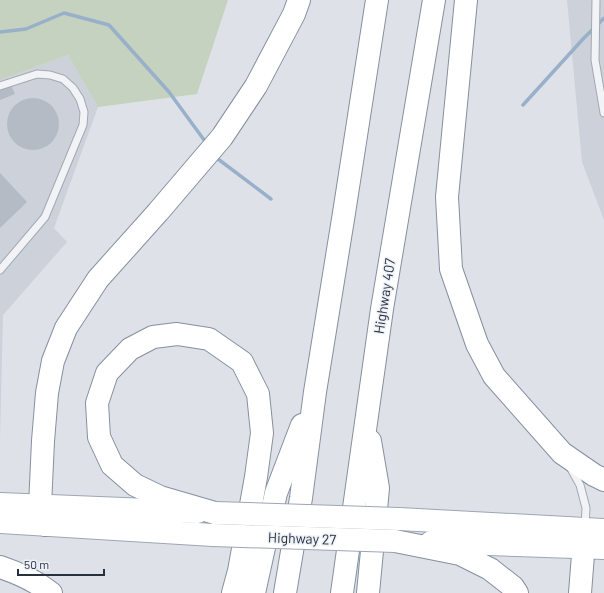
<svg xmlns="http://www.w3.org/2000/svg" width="604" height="593" font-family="Barlow,sans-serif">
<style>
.built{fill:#ccd1da}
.green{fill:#c4d2bf}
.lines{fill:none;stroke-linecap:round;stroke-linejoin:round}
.stream{stroke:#98b0c9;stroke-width:3.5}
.building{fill:#b5bbc5}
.service-casing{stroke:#a3a9b2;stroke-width:9}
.primary-casing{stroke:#9da6b4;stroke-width:24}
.motorway-casing{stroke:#85909f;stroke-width:24}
.service{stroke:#f1f3f6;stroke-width:7}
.primary{stroke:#fff;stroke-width:22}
.motorway{stroke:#fff;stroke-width:22}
.primary-bridge-casing{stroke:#9da6b4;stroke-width:24;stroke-linecap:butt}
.primary-bridge{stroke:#fff;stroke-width:22}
.labels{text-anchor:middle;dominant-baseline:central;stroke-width:3;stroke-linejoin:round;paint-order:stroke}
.street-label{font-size:14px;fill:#27303f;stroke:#edf1f6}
</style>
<rect width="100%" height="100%" fill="#dee2e8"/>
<g class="built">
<path d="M567 0H604V220L582 162Z"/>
<path d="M68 55 98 107 54 228 67 242 3 315 0 439V80Z"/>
</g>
<path class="green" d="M0 0H228L197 94 98 107 68 55 0 80Z"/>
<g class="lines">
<g class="stream">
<path d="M0 32 26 29 64 13 109 25 169 92 207 144"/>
<path d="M523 105 583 39 604 18"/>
<path d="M215 156 218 159 271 199"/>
</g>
</g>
<g class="building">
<path d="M11 85 15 94 0 100V89Z"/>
<circle cx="33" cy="124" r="26"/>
<path d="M0 173 27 202 0 228Z"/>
</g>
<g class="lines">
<g class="service-casing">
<g id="service">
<path d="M596 0 595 60 604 113"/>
<path d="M0 86 37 74 50 75 63 79 73 88 80 99 84 112 83 125 45 217 0 270"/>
<path d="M570 467 580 485 586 508 585 527"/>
</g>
</g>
<g class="primary-casing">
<g id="primary">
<path d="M0 504 198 512"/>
<path d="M399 519 604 530"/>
<path d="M0 522 213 535"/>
<path d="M431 542 604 548"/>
</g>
</g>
<g class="motorway-casing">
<g id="motorway">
<path d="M466 0 447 197 451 269 477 344 494 376 562 453 594 475 604 480"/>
<path d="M215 513 160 497 135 485 112 465 99 437 97 403 107 373 130 349 153 337 177 334 209 339 242 362 258 394 262 433 256 477 239 571 233 593"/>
<path d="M45 525 40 506 43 441 47 393 53 361 66 328 98 279 158 212 222 137 256 86 294 14 299 0"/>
<path d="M395 541 460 554 490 569 513 587 517 593"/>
<path d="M0 567C18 573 36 581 51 593"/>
<path d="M254 593 276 493 302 425"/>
<path d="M285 593 301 498 315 392 344 213 377 0"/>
<path d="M342 593 382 309 434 0"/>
<path d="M368 593 378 488 370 441"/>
<path d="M580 593 585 529"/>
</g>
</g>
<use href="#service" class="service"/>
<use href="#primary" class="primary"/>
<use href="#motorway" class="motorway"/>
<g class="primary-bridge-casing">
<g id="primary-bridge">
<path d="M215 513 399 519"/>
<path d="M213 535 395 541"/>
</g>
</g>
<use href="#primary-bridge" class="primary-bridge"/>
</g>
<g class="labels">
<g class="street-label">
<text transform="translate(384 296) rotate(-81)">Highway 407</text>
<text transform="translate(302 538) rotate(2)">Highway 27</text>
</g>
</g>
<path d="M18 569v6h86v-6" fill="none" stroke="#27303f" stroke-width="2"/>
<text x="24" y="569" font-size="12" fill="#27303f" stroke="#edf1f6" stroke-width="3" paint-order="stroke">50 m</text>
</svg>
